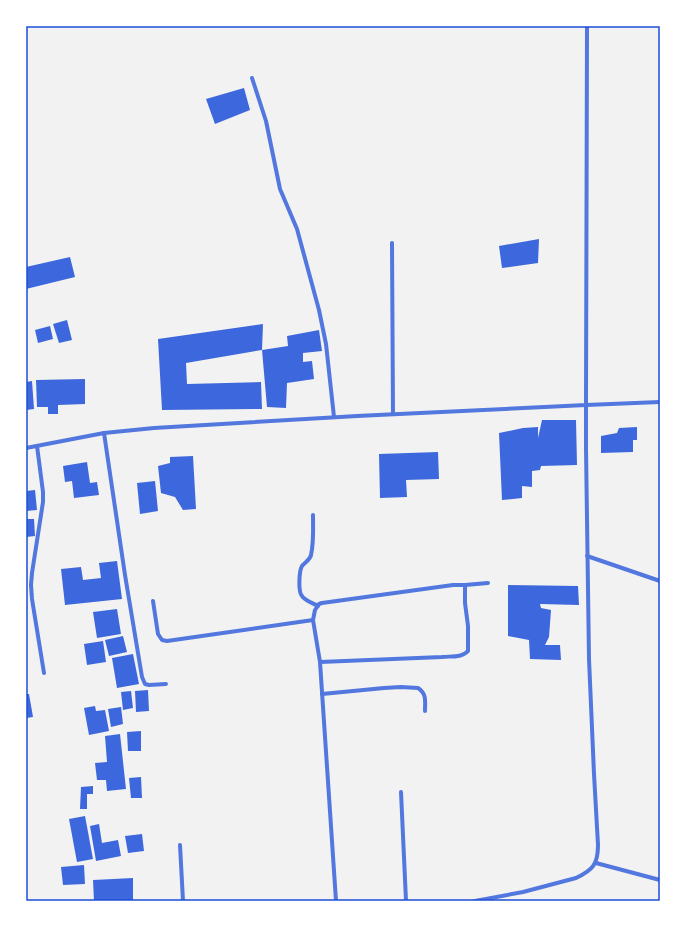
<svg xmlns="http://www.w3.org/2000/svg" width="686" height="927" font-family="Commissioner,sans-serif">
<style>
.building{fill:#3d67dc}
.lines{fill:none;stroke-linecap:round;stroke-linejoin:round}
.minor{stroke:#5277de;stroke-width:4}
.neatline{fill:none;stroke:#1d4ed8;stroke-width:1.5}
</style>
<rect width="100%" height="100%" fill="#f2f2f2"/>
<g class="building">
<path d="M244 88 250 110 215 124 206 99Z"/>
<path d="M539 239 538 263 502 268 499 246Z"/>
<path d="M70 257 75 277 26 289V267Z"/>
<path d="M67 320 72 340 59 343 53 324Z"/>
<path d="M263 324 262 350 288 346 287 336 319 330 322 351 303 353V362L312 361 314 379 287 383 286 408 267 407 262 350 186 363 187 384 261 382 262 409 162 410 158 339Z"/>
<path d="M50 326 53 339 38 343 35 330Z"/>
<path d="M85 379V404L58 405V414H48V407H37L36 380Z"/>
<path d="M32 381 34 409 26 410V382Z"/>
<path d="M542 420H576L577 465 541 466 540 470 532 471V487L522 486V498L502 500 499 433 523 428 538 427V438Z"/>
<path d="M637 427V440H633V452L601 453V436L617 433 619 428Z"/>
<path d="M438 452 439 479 406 480 407 497 380 498 379 454Z"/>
<path d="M193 456 196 509 183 510 175 497 161 493 158 466 170 463V457Z"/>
<path d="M87 462 90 483 97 482 99 495 74 498 72 481 65 482 63 466Z"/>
<path d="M155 481 158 511 140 514 137 483Z"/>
<path d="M35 490 37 510 26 511V491Z"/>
<path d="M26 519H34L35 536 26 537Z"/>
<path d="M117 561 122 599 65 605 61 569 81 567 83 580 101 578 99 563Z"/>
<path d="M508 585 578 586 579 605 540 604 541 608 551 610 549 637 545 645H560L561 660 530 659 529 640 508 636Z"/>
<path d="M117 609 121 634 97 638 93 612Z"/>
<path d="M123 636 127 652 109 656 105 640Z"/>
<path d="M103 641 106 662 87 665 84 644Z"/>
<path d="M133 654 139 684 117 688 112 658Z"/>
<path d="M148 690 149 711 136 712 135 691Z"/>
<path d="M131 691 133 708 123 710 121 692Z"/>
<path d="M26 694H29L33 717 26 718Z"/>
<path d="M95 706 96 711 105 710 109 731 89 735 84 708Z"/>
<path d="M121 707 123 724 111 727 108 709Z"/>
<path d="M141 731V751H128L127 732Z"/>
<path d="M120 734 126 789 107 791 106 780H97L95 763 107 762 105 736Z"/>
<path d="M141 777 142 798H131L129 778Z"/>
<path d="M93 786V794H87V809H80L81 787Z"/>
<path d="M85 816 93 859 77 862 69 819Z"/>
<path d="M99 824 102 843 118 840 121 856 96 861 90 826Z"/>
<path d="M142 834 144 851 128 853 125 836Z"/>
<path d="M84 865 85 884 63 885 61 867Z"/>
<path d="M133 878V901H94L93 880Z"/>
</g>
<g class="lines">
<g class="minor">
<path d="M252 78 266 121 280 189 297 229 319 310 326 344 334 417"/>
<path d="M392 243 393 414"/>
<path d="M104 433 125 575 142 677 145 684 149 685 166 684"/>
<path d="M37 446 43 492V502L32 573 31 585 32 599 44 673"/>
<path d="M26 448 104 433 154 428 357 416 586 405 587 26"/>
<path d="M313 515C313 528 314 542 311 555 310 560 305 562 302 566 299 571 298 592 302 596 305 601 313 603 318 606"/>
<path d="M587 556 660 581"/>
<path d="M465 585 488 583"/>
<path d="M153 601 158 634 162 640 167 641 313 620"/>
<path d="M320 662 442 657C451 656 462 658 468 651V626L465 603V585H453L322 603 319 604 315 610 313 620 320 662 336 901"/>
<path d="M322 694 384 688 401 687 418 688C427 694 425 701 425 711"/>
<path d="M401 792 406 901"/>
<path d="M180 845 183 901"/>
<path d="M596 863 660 880"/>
<path d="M475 901 523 892 576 878C593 870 598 864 598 845L594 774 589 659 586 448V405L660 402"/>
</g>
</g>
<rect width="686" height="927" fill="none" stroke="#ffffff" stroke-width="54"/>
<rect x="27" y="27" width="632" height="873" class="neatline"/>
</svg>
